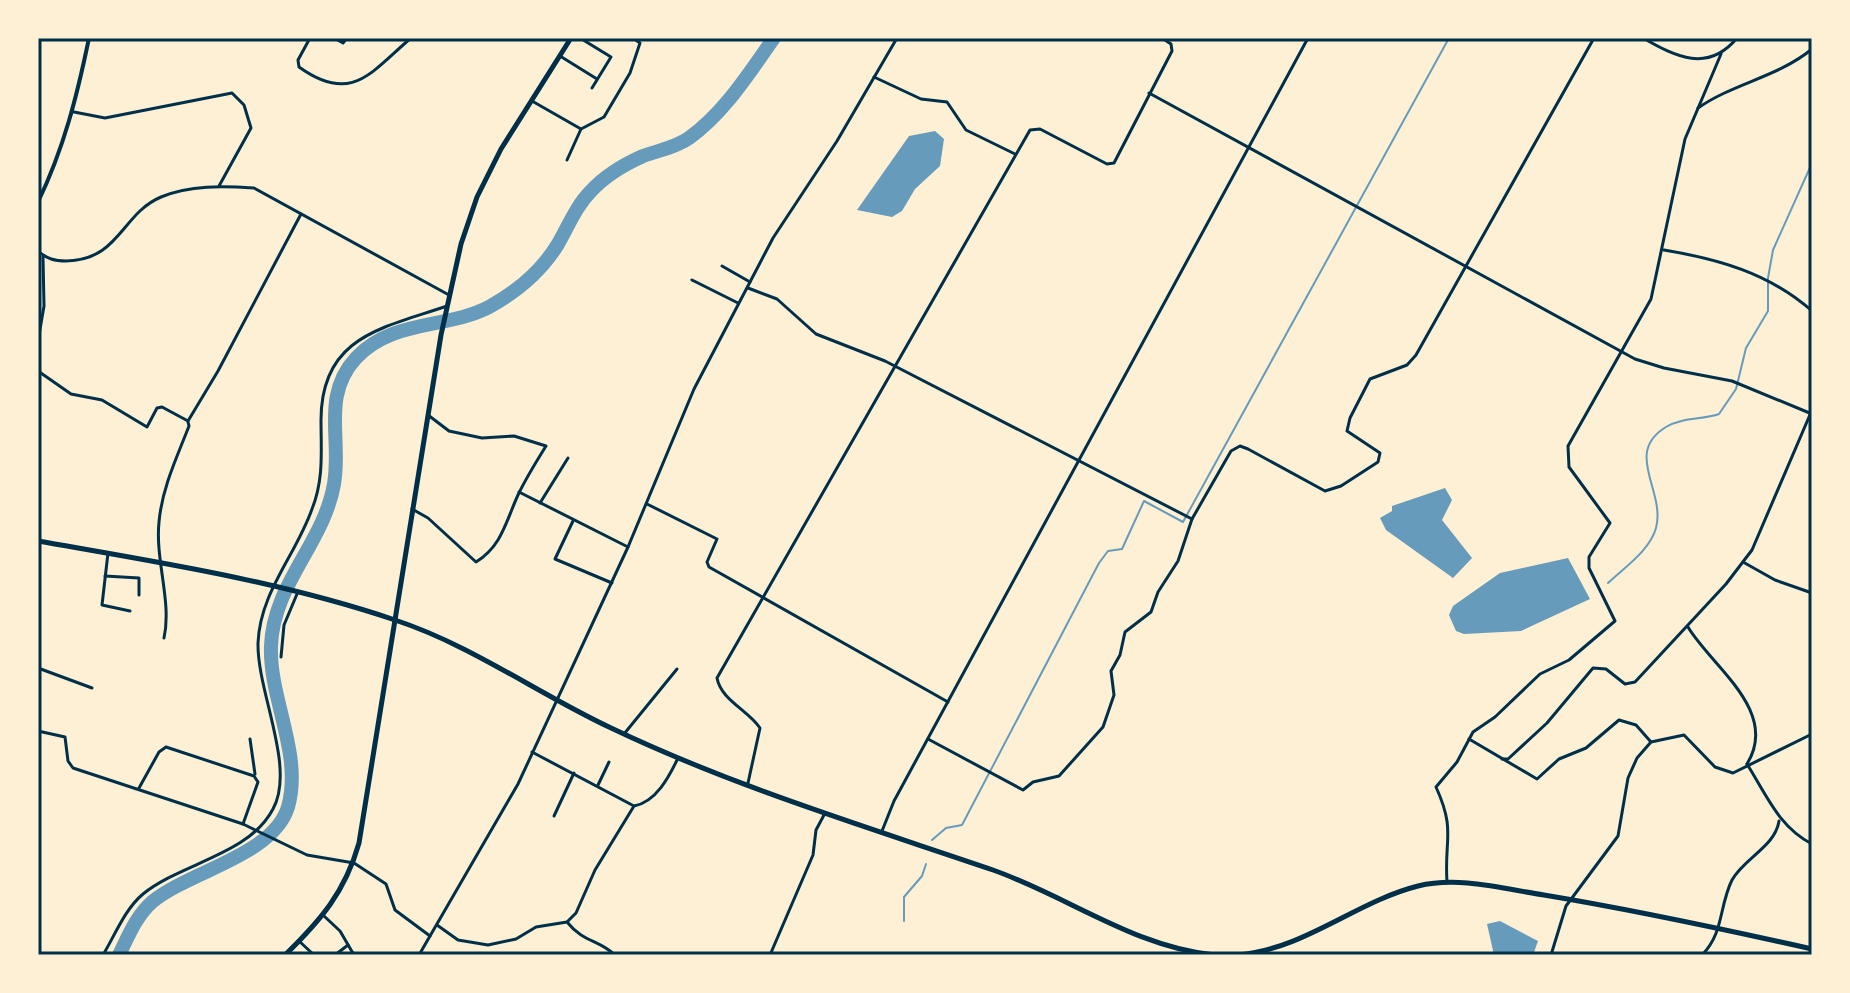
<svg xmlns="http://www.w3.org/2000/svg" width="1850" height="993" font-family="'DM Sans',sans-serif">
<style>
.water{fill:#669bbc}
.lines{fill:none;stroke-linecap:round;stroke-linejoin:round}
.stream{stroke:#669bbc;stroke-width:2}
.river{stroke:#669bbc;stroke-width:14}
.minor{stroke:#003049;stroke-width:3}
.tertiary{stroke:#003049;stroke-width:4}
.secondary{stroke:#003049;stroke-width:5}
.primary{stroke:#003049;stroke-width:5}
.neatline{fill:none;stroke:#003049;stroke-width:3}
</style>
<rect width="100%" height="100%" fill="#fdf0d5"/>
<g class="water">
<path d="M935 131 944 139 940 166 915 189 902 211 892 217 857 210 909 136Z"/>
<path d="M1445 488 1452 500 1442 520 1472 558 1453 578 1386 530 1380 518 1392 511V506Z"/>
<path d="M1568 558 1590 599 1521 631 1464 634 1456 631 1449 615 1453 606 1500 573Z"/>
<path d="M1500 921 1538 941 1533 955H1494L1487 924Z"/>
</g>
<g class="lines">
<g class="stream">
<path d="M1608 583C1625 567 1650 550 1656 528 1666 491 1623 453 1666 427 1683 417 1702 420 1719 414L1736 389 1746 348 1768 311V278L1773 250 1812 163"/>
<path d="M932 840 946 828 962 825 1099 563 1108 551 1122 549 1144 501 1183 522 1449 38"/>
<path d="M904 921V897L922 876 926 864"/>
</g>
<path class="river" d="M119 955C128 937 136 916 152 902 189 871 273 856 288 807 303 754 269 699 271 646 273 584 324 543 334 484 342 439 321 396 356 358 392 319 447 329 489 307 518 291 541 272 558 244 568 227 576 206 591 191 604 177 625 164 643 156 659 150 675 148 689 138 725 112 749 73 774 38"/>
<g class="minor">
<path d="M310 38 298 60 299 67C352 105 371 72 411 38"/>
<path d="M334 38 343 43 347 38"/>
<path d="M580 38 611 57 592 88"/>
<path d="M1643 38C1676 57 1708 73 1737 38"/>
<path d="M560 56 597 79"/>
<path d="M874 77 921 99 947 102 966 130 1015 154"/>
<path d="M1149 93 1635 359 1664 368 1732 381 1812 414"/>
<path d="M532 101 581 129 567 160"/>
<path d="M1698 108C1734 83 1778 77 1812 49"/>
<path d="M74 112 105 118 232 93 244 105 251 128 219 186"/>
<path d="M581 129 604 117 630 73 640 43 633 38"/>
<path d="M1664 250C1718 259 1769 273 1812 311"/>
<path d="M38 251C47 259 55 261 66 261 120 260 121 214 161 197 190 185 223 186 254 188L449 295"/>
<path d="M722 266 750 282"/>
<path d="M692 280 738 303"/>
<path d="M748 288 777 299 816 334 885 361 1192 519"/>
<path d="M38 341 44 306 43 257"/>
<path d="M38 371 71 394 102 400 147 427 157 408 162 407 188 421 218 371 301 214"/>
<path d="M519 492 628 547"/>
<path d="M540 503 568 458"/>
<path d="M647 504 717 539 707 562 709 567 948 702"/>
<path d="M412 509 428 518 476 562C502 546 506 521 518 495 526 478 536 462 546 446L514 436 482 438 449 431 428 415"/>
<path d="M573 521 555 559 612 583"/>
<path d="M108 553 102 605 130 611"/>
<path d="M1743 562 1775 580 1812 593"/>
<path d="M105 576 139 578V595"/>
<path d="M1688 627C1711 666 1780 711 1747 764"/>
<path d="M164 638C172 602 155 560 159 522 162 488 177 457 189 426L188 422"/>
<path d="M281 657 284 625 297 594"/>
<path d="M38 668 92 688"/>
<path d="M38 731 65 737 68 761 73 768 243 824 307 855 354 863 386 884 395 910 430 936"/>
<path d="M624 734 677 669"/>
<path d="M250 739 255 774"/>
<path d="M928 739 1023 790 1033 782 1059 776 1103 727 1114 695 1111 671 1120 655 1125 632 1151 612 1158 592 1178 561 1192 519 1231 451 1240 446 1248 449 1325 491 1341 486 1378 462 1380 453 1347 431 1350 418 1370 379 1407 365 1416 355 1594 38"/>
<path d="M1469 739 1537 779 1559 759 1586 748 1619 720 1636 725 1651 742"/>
<path d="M532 752 634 806"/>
<path d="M1502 759H1508L1547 723 1593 668 1606 669 1625 684 1635 682 1726 584 1752 550 1812 410"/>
<path d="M1747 764C1767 796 1779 827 1812 844"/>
<path d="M748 783 760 728C748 710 721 700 717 678L1030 130 1040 129 1107 164 1114 163 1172 51 1171 44 1162 38"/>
<path d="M598 785 609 762"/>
<path d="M139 788 159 752 166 747 254 776 258 782 243 824"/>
<path d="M554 816 574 773"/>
<path d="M882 831 894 801 1308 38"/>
<path d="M1447 882C1444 839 1456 831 1436 787L1457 762 1473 732 1495 717 1540 674 1569 660 1615 621 1589 568V557L1610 523 1569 467 1568 446 1651 299 1685 139 1721 54"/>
<path d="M324 916 340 931 354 955"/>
<path d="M567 922C584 943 598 939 615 955"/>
<path d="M437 925 458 940 488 945 516 939 536 927 567 922 576 913 595 870 634 806C656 802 669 777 678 758"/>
<path d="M299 941 314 955"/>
<path d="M103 955C115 935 125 909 143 894 181 863 249 855 273 809 296 767 257 692 258 643 260 592 296 555 312 509 324 479 321 451 321 420 321 336 383 328 447 306"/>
<path d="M335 955 348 945"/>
<path d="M419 955 518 784 628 547 694 389 773 238 837 141 897 38"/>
<path d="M770 955 813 855 816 830 824 815"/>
<path d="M1551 955 1566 906 1618 836 1628 778 1637 758 1651 742 1684 735 1715 767 1733 773 1812 734"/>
<path d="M1702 955C1724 933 1719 906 1732 880 1744 858 1775 847 1779 821"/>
</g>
<path class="tertiary" d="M38 202C64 148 77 96 89 38"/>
<path class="secondary" d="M285 955C321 920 345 892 359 843L441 335 461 244 477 197 501 149 571 38"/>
<g class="primary">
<path d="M38 541C157 562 280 581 395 620 471 645 537 693 609 727 732 786 864 826 993 870 1067 896 1136 948 1215 955"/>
<path d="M1238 955C1305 949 1355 902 1418 886 1459 876 1504 889 1544 895 1634 910 1723 929 1812 949"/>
</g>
</g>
<rect width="1850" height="993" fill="none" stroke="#fdf0d5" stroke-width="80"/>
<rect x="40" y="40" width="1770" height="913" class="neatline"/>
</svg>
